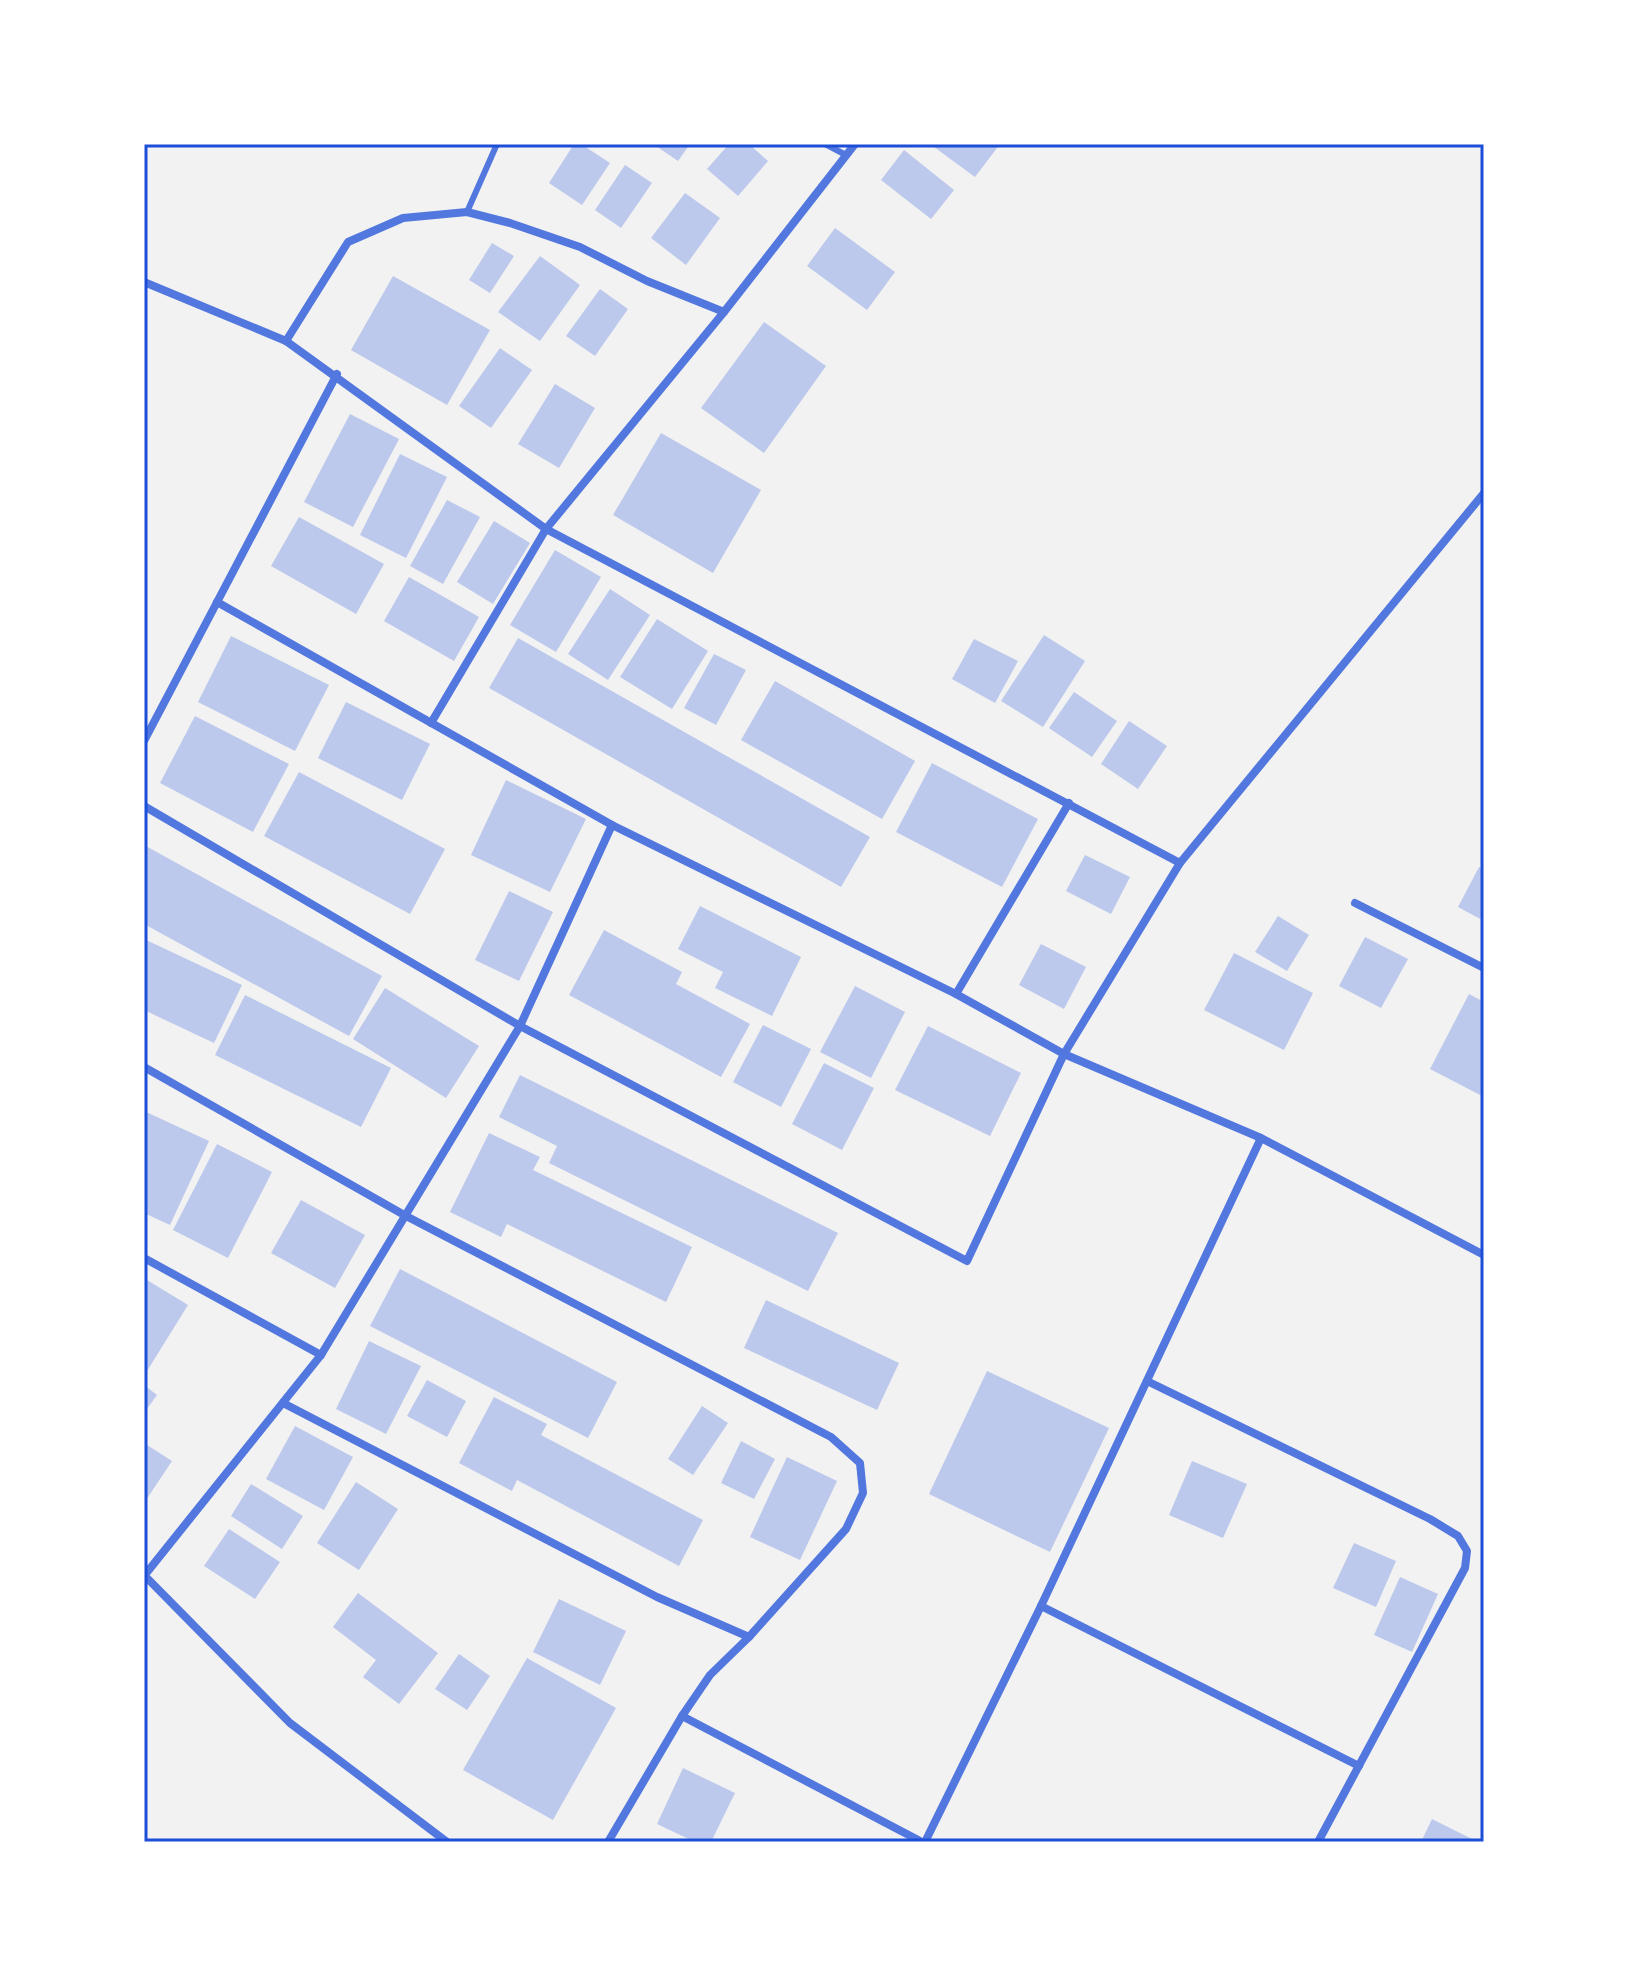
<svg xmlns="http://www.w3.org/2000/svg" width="1628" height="1986" font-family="Jost,sans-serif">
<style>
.building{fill:#bdc9ec}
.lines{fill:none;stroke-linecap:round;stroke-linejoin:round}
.service{stroke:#5277de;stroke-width:6}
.minor{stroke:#5277de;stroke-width:8}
.neatline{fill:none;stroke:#1d4ed8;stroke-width:3}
</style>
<rect width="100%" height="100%" fill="#f2f2f2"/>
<g class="building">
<path d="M574 144H581L610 163 582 205 549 183Z"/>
<path d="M653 144H690L678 161Z"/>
<path d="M729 144H749L768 161 738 196 707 169Z"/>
<path d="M930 144H1000L975 177Z"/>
<path d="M904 150 954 190 931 219 881 180Z"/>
<path d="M625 165 652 183 621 228 595 210Z"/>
<path d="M685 193 720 218 686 265 651 238Z"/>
<path d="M835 228 895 272 867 310 807 266Z"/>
<path d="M492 243 514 256 490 293 469 280Z"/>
<path d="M540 256 580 285 540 341 498 312Z"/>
<path d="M393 276 490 330 447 405 351 350Z"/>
<path d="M600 289 628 309 595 356 566 336Z"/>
<path d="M764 322 826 366 764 453 701 408Z"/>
<path d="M500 348 532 370 491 428 459 406Z"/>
<path d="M555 384 595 408 559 468 518 444Z"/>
<path d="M350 414 399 439 353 527 304 502Z"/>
<path d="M661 433 761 490 713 573 613 515Z"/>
<path d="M400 454 447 477 406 558 360 535Z"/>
<path d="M447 500 480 517 443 584 410 566Z"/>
<path d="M299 517 384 564 356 614 271 566Z"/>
<path d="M494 521 530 543 493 604 457 582Z"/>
<path d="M555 550 601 577 556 652 510 625Z"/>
<path d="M409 577 479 617 454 661 384 621Z"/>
<path d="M610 589 650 615 608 680 568 654Z"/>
<path d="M657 619 708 651 672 709 620 677Z"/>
<path d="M1044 635 1085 661 1043 727 1001 701Z"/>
<path d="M231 636 329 685 295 751 198 702Z"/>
<path d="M518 638 870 837 841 887 489 688Z"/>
<path d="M974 639 1018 661 995 703 952 679Z"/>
<path d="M714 654 746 670 716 725 684 708Z"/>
<path d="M775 681 915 761 882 819 741 740Z"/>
<path d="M1074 692 1117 721 1092 757 1049 728Z"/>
<path d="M346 702 430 744 402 800 318 758Z"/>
<path d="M195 716 289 764 253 832 160 783Z"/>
<path d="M1129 721 1167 746 1138 789 1101 764Z"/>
<path d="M932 763 1038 819 1002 887 896 832Z"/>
<path d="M299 772 445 849 410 914 264 836Z"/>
<path d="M506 780 586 819 550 892 471 855Z"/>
<path d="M144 845 382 976 349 1036 144 924Z"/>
<path d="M1085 855 1130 877 1111 914 1066 891Z"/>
<path d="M1479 867 1484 869V921L1458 907Z"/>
<path d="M509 891 553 912 519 981 475 960Z"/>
<path d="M700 906 801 957 772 1016 715 988 723 972 678 949Z"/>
<path d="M1278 916 1309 935 1287 971 1255 952Z"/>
<path d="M604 930 682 972 676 984 750 1024 721 1077 569 995Z"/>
<path d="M1365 937 1408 959 1381 1008 1339 986Z"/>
<path d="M144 939 242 985 214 1043 144 1010Z"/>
<path d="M1041 944 1086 967 1064 1009 1019 985Z"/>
<path d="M1234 953 1313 993 1284 1050 1204 1010Z"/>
<path d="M855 986 905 1012 871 1078 820 1052Z"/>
<path d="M385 988 479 1046 446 1098 353 1039Z"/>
<path d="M1469 994 1484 1002V1097L1430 1069Z"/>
<path d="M245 995 391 1068 361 1127 215 1055Z"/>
<path d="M763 1025 811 1049 781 1107 733 1082Z"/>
<path d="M928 1026 1021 1073 990 1136 895 1090Z"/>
<path d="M824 1063 874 1088 842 1150 792 1124Z"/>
<path d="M520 1075 838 1233 808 1291 549 1163 557 1146 499 1117Z"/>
<path d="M144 1111 209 1141 170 1225 144 1213Z"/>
<path d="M489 1133 540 1157 533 1170 692 1247 666 1302 507 1224 501 1237 450 1212Z"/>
<path d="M217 1144 272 1172 228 1258 173 1230Z"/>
<path d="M301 1200 365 1235 335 1288 271 1253Z"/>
<path d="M400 1269 617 1382 588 1438 370 1326Z"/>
<path d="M147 1280 188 1305 147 1371 144 1284Z"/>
<path d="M766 1300 899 1363 877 1410 744 1348Z"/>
<path d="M369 1341 421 1366 386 1434 336 1409Z"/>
<path d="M987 1371 1109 1428 1050 1552 929 1494Z"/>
<path d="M427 1380 466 1401 447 1437 407 1416Z"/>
<path d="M144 1385 157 1395 144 1413Z"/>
<path d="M494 1397 547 1424 541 1435 703 1520 679 1566 517 1480 512 1491 459 1463Z"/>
<path d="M702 1406 728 1423 693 1475 668 1459Z"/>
<path d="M295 1426 353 1457 324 1510 266 1479Z"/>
<path d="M741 1441 775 1459 754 1499 721 1483Z"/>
<path d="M144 1443 172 1461 144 1503Z"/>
<path d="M787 1457 837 1481 800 1560 750 1537Z"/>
<path d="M1192 1461 1247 1484 1223 1538 1169 1515Z"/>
<path d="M356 1482 398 1509 359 1570 317 1543Z"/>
<path d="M251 1484 303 1516 282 1549 231 1516Z"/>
<path d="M229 1529 280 1562 255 1599 204 1566Z"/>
<path d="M1354 1543 1396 1561 1376 1607 1333 1588Z"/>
<path d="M1400 1577 1438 1594 1412 1652 1374 1635Z"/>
<path d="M358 1593 438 1653 399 1704 363 1677 376 1660 333 1627Z"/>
<path d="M559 1599 626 1631 600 1685 533 1652Z"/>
<path d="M459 1654 490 1676 467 1710 435 1689Z"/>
<path d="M527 1658 616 1708 553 1820 463 1770Z"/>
<path d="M683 1768 735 1793 711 1842H695L657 1824Z"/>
<path d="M1432 1819 1478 1842H1421Z"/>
</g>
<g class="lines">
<g class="service">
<path d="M825 144 846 155"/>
<path d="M467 212 497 144"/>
</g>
<g class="minor">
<path d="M144 282 286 341 546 529 1180 863"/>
<path d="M286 341 348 242 403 218 467 212 510 223 580 247 647 281 724 312 855 144"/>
<path d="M217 602 612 825 956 994 1064 1054 1261 1138 1484 1255"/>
<path d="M431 723 546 529 724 312"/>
<path d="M144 741 337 374"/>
<path d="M144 806 520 1026 967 1261 1064 1054 1180 863 1484 493"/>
<path d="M1355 903 1484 968"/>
<path d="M956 994 1069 803"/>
<path d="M144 1067 406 1216 831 1437 860 1463 863 1493 846 1529 749 1637"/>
<path d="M144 1258 321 1355"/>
<path d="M1147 1381 1430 1519 1458 1536 1467 1551 1465 1568 1318 1842"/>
<path d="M283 1403 657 1597 749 1637 710 1675 682 1716 608 1842"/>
<path d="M144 1576 321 1355 520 1026 612 825"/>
<path d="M145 1576 290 1723 447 1842"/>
<path d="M1041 1606 1359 1766"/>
<path d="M682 1716 922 1842"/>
<path d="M925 1842 1041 1606 1261 1138"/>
</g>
</g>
<rect width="1628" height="1986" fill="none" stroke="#ffffff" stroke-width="292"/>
<rect x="146" y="146" width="1336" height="1694" class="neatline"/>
</svg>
